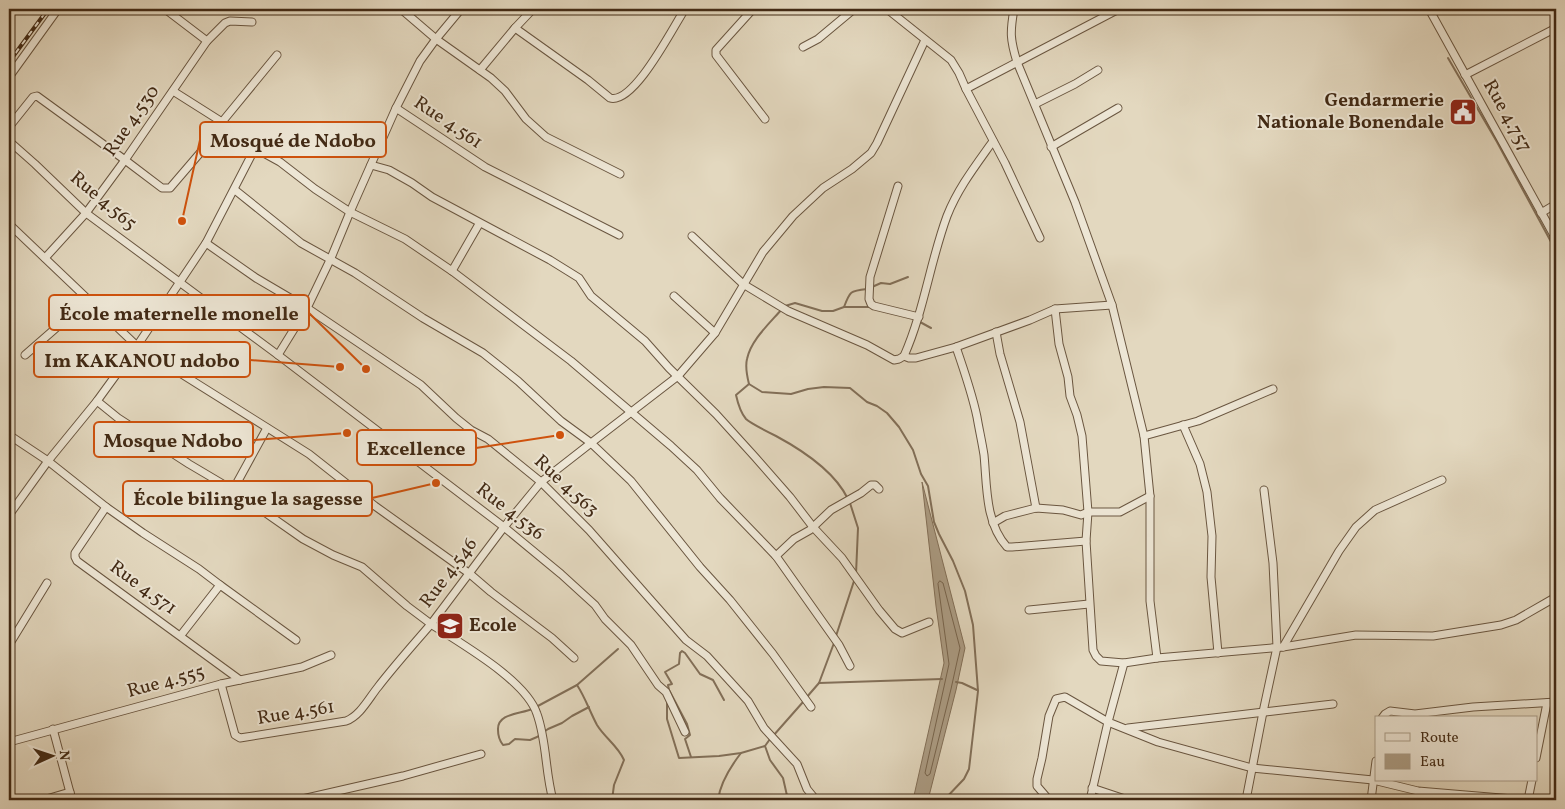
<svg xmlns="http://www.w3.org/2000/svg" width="1565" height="809" font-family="Vollkorn,serif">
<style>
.water{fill:#ac9d85;stroke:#826f58}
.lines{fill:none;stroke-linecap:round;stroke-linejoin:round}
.shore{stroke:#77644d;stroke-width:1}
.stream{stroke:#826f58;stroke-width:2}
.minor-casing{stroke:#6a5640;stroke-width:9}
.minor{stroke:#ede6d5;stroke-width:7}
.rail-casing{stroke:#422a15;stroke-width:4}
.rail{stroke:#ede6d5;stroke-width:2;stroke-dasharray:5.5;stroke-linecap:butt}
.labels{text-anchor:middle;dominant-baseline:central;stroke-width:4;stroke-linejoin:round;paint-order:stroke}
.poi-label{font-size:19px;font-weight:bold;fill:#422a15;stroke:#ede6d5;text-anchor:end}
.street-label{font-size:19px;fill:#422a15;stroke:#ede6d5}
.leader{fill:none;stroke:#cf520d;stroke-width:2}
.callout-dot{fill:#cf520d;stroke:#ede6d5;stroke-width:2}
.callout{fill:#ede6d5;stroke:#cf520d;stroke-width:2}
.callout-label{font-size:20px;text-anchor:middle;font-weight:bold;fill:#422a15}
</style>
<rect width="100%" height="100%" fill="#e3d8bf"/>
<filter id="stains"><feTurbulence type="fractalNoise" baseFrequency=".004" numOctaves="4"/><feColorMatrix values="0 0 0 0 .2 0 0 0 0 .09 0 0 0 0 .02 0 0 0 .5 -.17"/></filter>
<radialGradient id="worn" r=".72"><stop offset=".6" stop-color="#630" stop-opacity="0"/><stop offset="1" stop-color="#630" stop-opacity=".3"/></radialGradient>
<path class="water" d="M922 482 965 648 956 690 928 800H913L944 663 936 606Z"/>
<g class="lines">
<path class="shore" d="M940 581 943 583 960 648 951 689 930 774 927 776 925 773 949 664 938 584Z"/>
<g class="stream">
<path d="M1448 58 1497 142 1556 251"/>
<path d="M872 287 881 283 890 284 908 277"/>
<path d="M785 306 795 303 822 311H833L844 307H871"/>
<path d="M844 307C850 291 850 291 867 289"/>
<path d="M782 309C769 324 751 340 747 359 745 367 747 376 749 384L762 392 791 394 808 389 824 387 850 388 867 402 877 406 887 413 899 427 913 450 921 474 928 486 934 522 939 534 953 561 965 591 973 625 978 691 969 769 964 779 944 800"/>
<path d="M920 322 931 328"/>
<path d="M749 384 736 395C738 404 740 412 746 419 750 423 770 433 776 436 802 450 835 472 848 499"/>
<path d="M850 503 858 528 856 574"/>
<path d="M836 636 854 581"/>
<path d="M956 682 962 683 977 690"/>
<path d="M819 683 942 679"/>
<path d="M577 685C585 697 590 712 597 725 605 738 618 746 624 760L614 785 612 800"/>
<path d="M669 690 687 724 690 735 685 739 691 757"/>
<path d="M667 691 669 690 668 685 672 684 665 672 679 664 680 653 682 651 685 653 700 674 713 680 724 700"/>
<path d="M806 698 819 683 834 643"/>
<path d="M667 700V719L679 758 719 756 741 753 765 746 770 739"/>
<path d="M536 707 577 685 618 649"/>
<path d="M532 709C521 714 497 713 498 730 498 736 499 740 503 745L509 744 515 739 530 740 537 737 548 729 562 723 572 716 589 707"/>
<path d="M773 736 803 702"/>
<path d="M765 746 770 760 783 778 788 800"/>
<path d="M718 800C720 784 731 766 741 753"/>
</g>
<g class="minor-casing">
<g id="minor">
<path d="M165 9 207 41"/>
<path d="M401 9 436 39 491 78 505 91 526 119 546 137 620 174"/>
<path d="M753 9 716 50V55L765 119"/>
<path d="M887 9 951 60 959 73 966 89"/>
<path d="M1014 9C1010 32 1010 39 1017 62L1075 202 1112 305 1144 436 1150 496V601L1157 658"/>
<path d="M1429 9 1556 239"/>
<path d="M515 28 588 80 610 98C634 105 673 27 685 9"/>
<path d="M803 47 818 39 854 9"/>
<path d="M480 70 515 28 533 9"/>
<path d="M1465 75 1556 28"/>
<path d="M9 77 58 9"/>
<path d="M173 91 222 122"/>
<path d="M1035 104 1075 84 1098 70"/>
<path d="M396 108 420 61 436 39 461 9"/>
<path d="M9 127 33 97 37 96 125 160 162 188H170L200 153 222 122 277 55"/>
<path d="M9 141 35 164 86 213 278 355 504 527 561 574 595 605 605 619 631 645 658 685 666 692 685 732"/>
<path d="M993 141C976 165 958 188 947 216 930 262 924 311 904 356L909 358H916L956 347 1030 320 1055 309 1112 305"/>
<path d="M1051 147 1118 108"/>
<path d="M371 165 389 170 412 183 432 197 550 260 579 278 591 296 645 341 669 368 716 414 755 457 790 497 813 527 842 558 879 610 895 629 902 633 929 622"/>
<path d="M898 186 870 277 869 299 871 304 874 306 919 317"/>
<path d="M235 190 301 243 355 273 423 318 483 353 518 381 561 421 591 443 678 376 715 333 763 252 793 216 823 188 852 169 871 153 877 143 925 40"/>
<path d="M1541 213 1556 204"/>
<path d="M9 224 137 346 206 243 253 152 260 151 280 162 315 189 350 212 405 239 452 271 571 361 671 446 697 470 720 498 776 556 839 645 850 666"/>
<path d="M692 236 743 284 788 311 867 345 894 360 899 359 904 356"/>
<path d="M1040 238 1005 163 966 89 1119 9"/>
<path d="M206 243 256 278 307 308 421 385 456 418 471 430 488 439 541 482 589 530 686 640 707 656 748 701 764 728 797 764 807 789 816 800"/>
<path d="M45 258 86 213 125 160 207 41 225 23 230 21 252 22"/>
<path d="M452 271 479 224"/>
<path d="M674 296 715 333"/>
<path d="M1055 309 1059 344 1068 377 1070 396 1077 415 1082 436 1088 512 1086 541 1093 650 1096 656 1101 661 1124 663 1157 658 1283 647 1356 635 1433 636 1501 625 1516 620 1556 597"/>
<path d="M996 332 1000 354 1020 422 1036 508"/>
<path d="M956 347C964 370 972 393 977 417 979 429 982 442 984 455 987 485 985 523 1007 547H1012L1086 541"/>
<path d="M25 355 88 300"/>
<path d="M278 355 307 308 331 258 350 212 396 108 485 167 619 235"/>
<path d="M97 401 118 418 189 464 233 490 303 539 333 555 362 567 407 606 431 624C413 645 395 665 378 687 369 698 360 716 346 721L240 738 235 735 221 684"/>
<path d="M1183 425 1200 464 1207 492 1212 536 1211 577 1218 653"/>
<path d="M9 435 48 461 106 507 143 533 199 569 220 585"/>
<path d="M1144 436 1198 421 1273 389"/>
<path d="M233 490 267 428"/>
<path d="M106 507 75 553V557L77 561 240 680"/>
<path d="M9 515 48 461 97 401 137 346 309 454 375 506 470 574 491 592 552 638 574 658"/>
<path d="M993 523 1005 516 1036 508 1063 510 1081 515 1088 512H1120L1150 496"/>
<path d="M776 556 794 539 810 530 831 510 861 493 871 485H875L879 489"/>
<path d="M1029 610 1089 604"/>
<path d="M181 635 220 585 296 640"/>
<path d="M9 645 47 583"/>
<path d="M1283 647 1339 551 1356 527 1375 510 1442 480"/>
<path d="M1124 663 1108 722 1158 742 1252 768 1373 780 1418 791 1525 800"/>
<path d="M1382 718 1385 714 1390 711 1415 714 1473 707 1556 702"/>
<path d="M1128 728 1333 704"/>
<path d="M53 729 72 800"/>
<path d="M9 742 221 684 302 667 331 655"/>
<path d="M1536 758 1547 703"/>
<path d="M1092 788 1128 800"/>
<path d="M43 800 70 792"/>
<path d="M298 800 403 776 481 754"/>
<path d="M553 800C545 772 547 742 537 714 526 680 461 644 431 624L504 527 541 482 591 443 631 481 700 567 730 600 773 654 811 707"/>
<path d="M1049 800 1037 786V779L1042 758 1049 716 1056 699 1065 697 1108 722 1090 800"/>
<path d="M1246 800 1263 712 1277 647 1273 563 1264 490"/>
<path d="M1371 800 1376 761"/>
<path d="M1528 800 1532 780"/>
</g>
</g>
<use href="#minor" class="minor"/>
<g class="rail-casing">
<path id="rail" d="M9 62 48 9"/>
</g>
<use href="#rail" class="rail"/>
</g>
<defs>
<g id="civic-square" transform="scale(1.4375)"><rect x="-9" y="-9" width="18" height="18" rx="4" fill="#8f2418" stroke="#ede6d5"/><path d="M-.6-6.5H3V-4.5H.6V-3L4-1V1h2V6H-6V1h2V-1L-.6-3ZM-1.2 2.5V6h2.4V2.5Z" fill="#fff"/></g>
<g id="school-square" transform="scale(1.4375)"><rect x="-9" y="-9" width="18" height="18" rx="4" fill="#8f2418" stroke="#ede6d5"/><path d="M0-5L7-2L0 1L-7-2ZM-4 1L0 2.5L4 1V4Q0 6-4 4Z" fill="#fff"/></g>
</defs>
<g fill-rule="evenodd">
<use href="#civic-square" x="1463" y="112"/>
<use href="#school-square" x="450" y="626"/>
</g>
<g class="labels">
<g class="poi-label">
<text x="1444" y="101">Gendarmerie<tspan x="1444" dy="22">Nationale Bonendale</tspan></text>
<text x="469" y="626" text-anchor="start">Ecole</text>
</g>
<g class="street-label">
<text transform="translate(1507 116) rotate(61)">Rue 4.757</text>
<text transform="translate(132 121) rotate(-55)">Rue 4.530</text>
<text transform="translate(448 123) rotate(34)">Rue 4.561</text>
<text transform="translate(103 201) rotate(40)">Rue 4.565</text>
<text transform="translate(566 486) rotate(43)">Rue 4.563</text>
<text transform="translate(510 512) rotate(38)">Rue 4.536</text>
<text transform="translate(449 573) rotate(-53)">Rue 4.546</text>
<text transform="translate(143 588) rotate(36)">Rue 4.571</text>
<text transform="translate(166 682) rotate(-15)">Rue 4.555</text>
<text transform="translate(296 713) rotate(-9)">Rue 4.561</text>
</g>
</g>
<path class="leader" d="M182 221L200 140M366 369L309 313M340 367L250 360M347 433L253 440M560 435L476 448M436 483L372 498"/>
<g class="callout-dot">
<circle cx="182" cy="221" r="5"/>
<circle cx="366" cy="369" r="5"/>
<circle cx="340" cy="367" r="5"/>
<circle cx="347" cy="433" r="5"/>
<circle cx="560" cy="435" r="5"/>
<circle cx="436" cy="483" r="5"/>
</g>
<g class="callout">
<rect x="200" y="122" width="186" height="35" rx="5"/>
<rect x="49" y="295" width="260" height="35" rx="5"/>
<rect x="34" y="342" width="216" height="35" rx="5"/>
<rect x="94" y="422" width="159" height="35" rx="5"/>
<rect x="357" y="430" width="119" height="35" rx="5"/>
<rect x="123" y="481" width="249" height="35" rx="5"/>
</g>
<g class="callout-label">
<text x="293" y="147">Mosqué de Ndobo</text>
<text x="179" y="320">École maternelle monelle</text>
<text x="142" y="367">Im KAKANOU ndobo</text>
<text x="173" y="447">Mosque Ndobo</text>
<text x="416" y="455">Excellence</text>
<text x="248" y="505">École bilingue la sagesse</text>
</g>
<rect width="1565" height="809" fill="none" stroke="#e3d8bf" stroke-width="30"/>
<rect x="10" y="10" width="1545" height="789" fill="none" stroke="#422a15" stroke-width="2.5"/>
<rect x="15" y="15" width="1535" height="779" fill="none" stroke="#422a15"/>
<rect x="1375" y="716" width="162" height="65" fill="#ede6d5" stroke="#a99b88"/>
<rect x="1385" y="733" width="25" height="8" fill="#ede6d5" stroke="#a99b88"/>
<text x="1420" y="742" font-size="15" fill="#422a15">Route</text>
<rect x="1385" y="754" width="25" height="15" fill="#ac9d85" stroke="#a99b88"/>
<text x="1420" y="766" font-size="15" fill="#422a15">Eau</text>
<g transform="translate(52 756) rotate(87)" stroke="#ede6d5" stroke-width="4" paint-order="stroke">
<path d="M0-4L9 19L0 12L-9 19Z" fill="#422a15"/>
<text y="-8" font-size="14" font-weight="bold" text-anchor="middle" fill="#422a15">N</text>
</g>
<rect width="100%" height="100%" filter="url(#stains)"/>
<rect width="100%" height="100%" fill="url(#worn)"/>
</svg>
